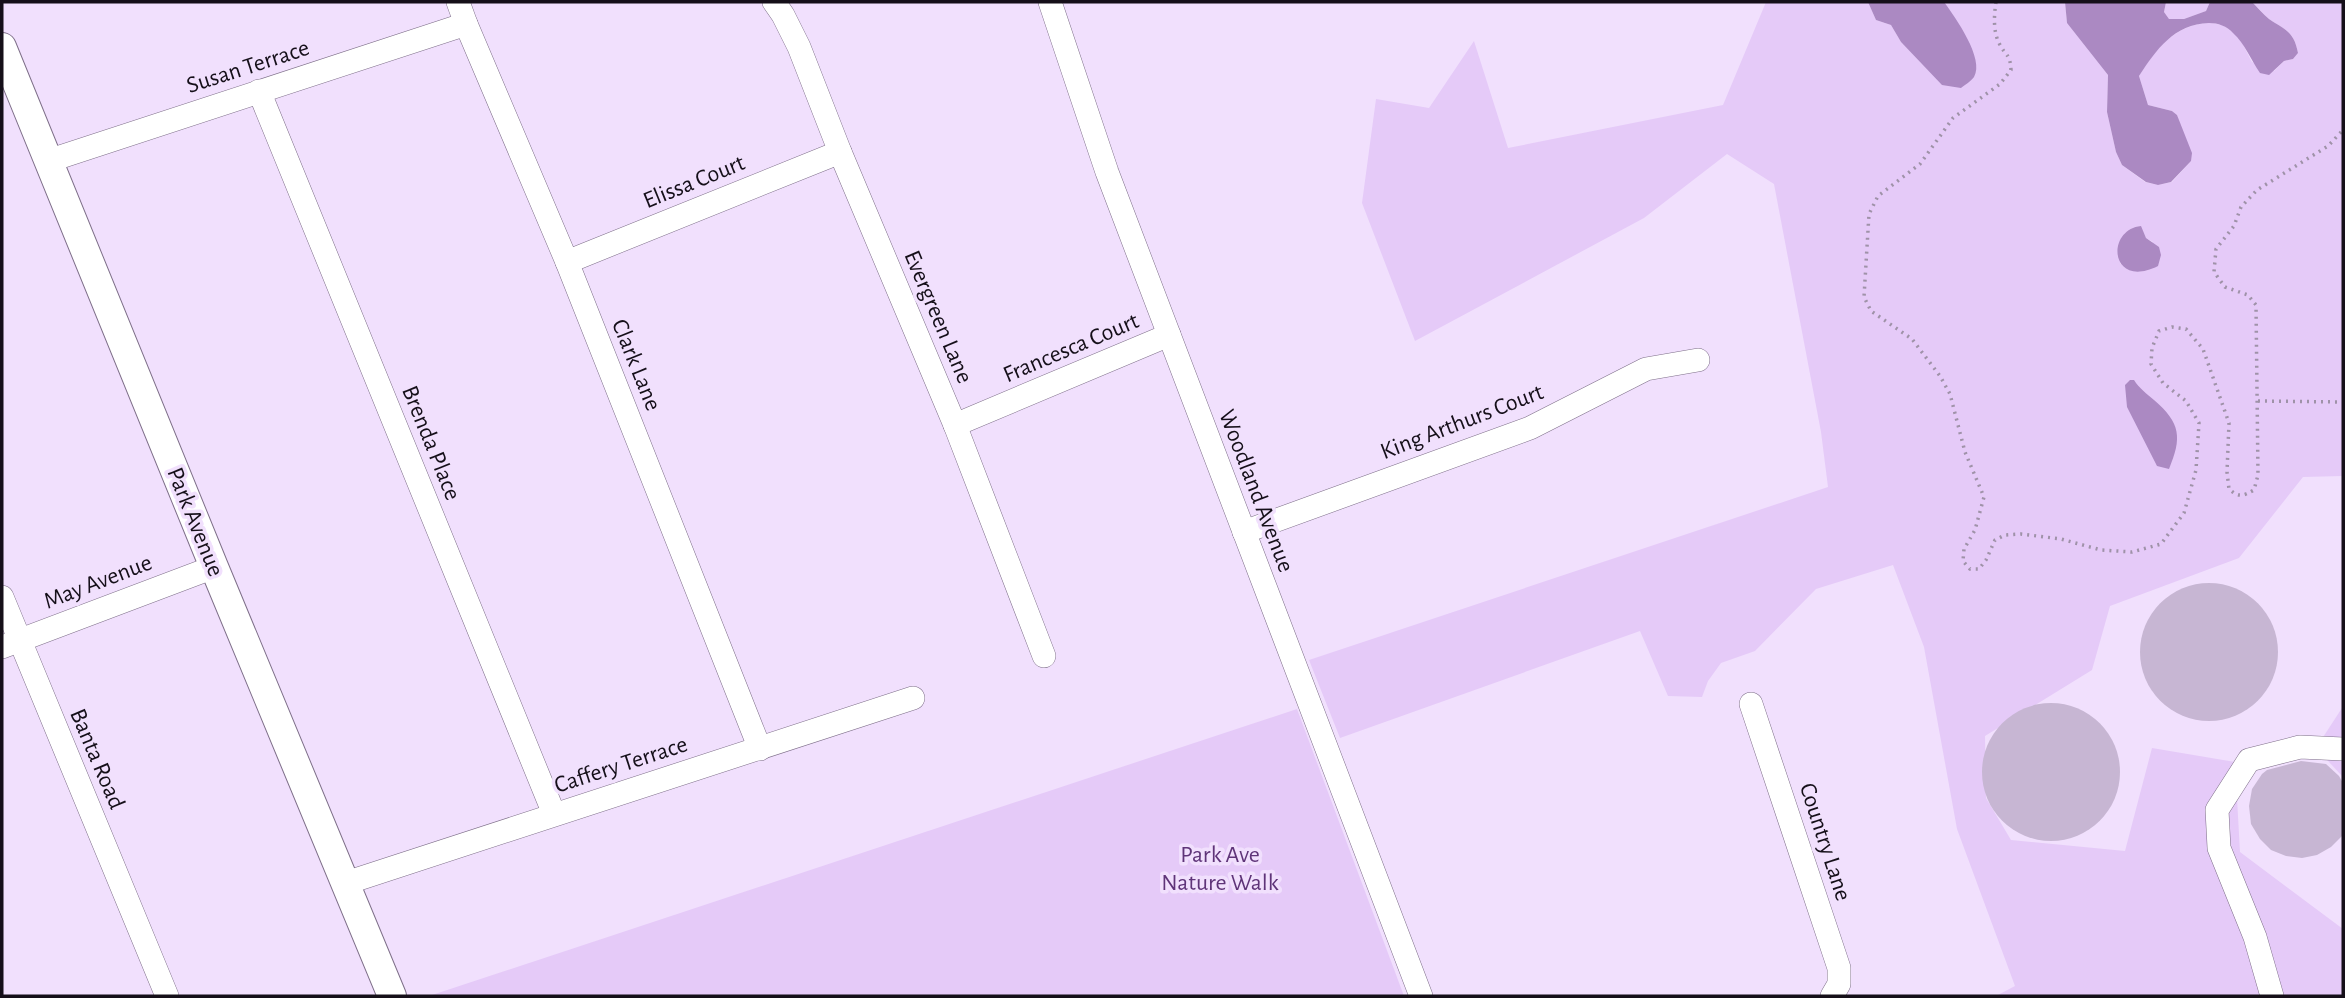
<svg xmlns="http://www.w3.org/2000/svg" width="2345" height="998" font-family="'Alegreya Sans',sans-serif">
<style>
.green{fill:#e5caf8;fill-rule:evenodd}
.water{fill:#ab89c2}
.building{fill:#c7b6d3}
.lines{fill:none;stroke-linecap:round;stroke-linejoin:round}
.minor-casing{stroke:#7e6f89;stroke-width:24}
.major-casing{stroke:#7e6f89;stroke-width:30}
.path{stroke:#9f92a8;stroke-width:3.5;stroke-dasharray:2 5;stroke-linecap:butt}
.minor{stroke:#fff;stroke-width:23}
.major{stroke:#fff;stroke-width:28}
.labels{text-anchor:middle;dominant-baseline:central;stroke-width:7;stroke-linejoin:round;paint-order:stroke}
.street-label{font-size:24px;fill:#150f19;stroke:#f1e0fd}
.park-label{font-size:24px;fill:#5f3479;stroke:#f1e0fd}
</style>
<rect width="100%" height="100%" fill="#f1e0fd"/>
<g class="green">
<path d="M1766 2H1868L1876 20 1891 25 1901 42 1929 71 1967 39 1944 2H2065L2067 23 2108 75 2107 112 2116 152 2122 165 2145 182 2158 185 2172 182 2191 161 2177 115 2172 111 2148 105 2139 76C2154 52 2170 30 2199 24 2210 22 2222 23 2231 30 2241 37 2246 51 2252 62L2274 71 2284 61 2293 59 2298 53C2294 31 2285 30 2269 19 2263 14 2258 7 2252 2H2343V476L2303 477 2239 558 2110 606 2092 670 1985 736 1986 798 2011 840 2125 851 2152 748 2235 762 2240 852 2343 929V996H1996L2015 986 1957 829 1924 647 1893 565 1816 589 1755 651 1721 663 1708 681 1702 697 1668 696 1640 631 1340 738 1309 660 1828 487 1821 432 1774 184 1727 154 1644 218 1415 341 1362 203 1376 99 1429 108 1474 41 1508 148 1723 105ZM2140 226 2146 238 2153 242 2120 264Z"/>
<path d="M2166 2H2210L2206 11 2184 19H2169L2164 12Z"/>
<path d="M2342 708 2343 709V777L2316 748Z"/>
<path d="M1297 709 1404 996H429Z"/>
</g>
<g class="water">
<path d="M1868 2H1944C1955 17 1985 59 1974 77 1971 81 1965 85 1961 88L1942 85 1901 42 1891 25 1876 20Z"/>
<path d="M2065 2H2166L2164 12 2169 19H2184L2206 11 2210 2H2252C2257 7 2263 14 2269 19 2285 30 2294 31 2298 53L2293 59 2284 61 2269 75 2260 73C2251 60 2245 44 2233 33 2227 26 2218 23 2209 23 2174 24 2156 50 2139 76L2148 105 2172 111 2177 115 2192 153 2191 161 2171 182 2158 185 2146 182 2122 165 2116 152 2107 112 2108 75 2067 23Z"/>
<path d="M2141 226 2146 238 2159 247 2161 255 2158 266C2110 290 2105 230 2141 226Z"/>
<path d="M2130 380H2134C2139 388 2147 394 2154 400 2181 423 2182 438 2169 469L2157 466 2127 407 2125 385Z"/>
</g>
<g class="building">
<circle cx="2209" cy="652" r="69"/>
<circle cx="2051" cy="772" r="69"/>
<path d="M2301 761 2326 764 2339 776 2343 783 2342 836 2331 847 2317 855 2302 858 2286 856 2271 850 2260 839 2251 824 2249 806 2252 789 2262 774 2267 770Z"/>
</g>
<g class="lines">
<g class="minor-casing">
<g id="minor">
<path d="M458 2 466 24 567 262 760 749"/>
<path d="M774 2 783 15 799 47 840 152 955 425 1044 656"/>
<path d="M1050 2 1107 172 1421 996"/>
<path d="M259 91 554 814"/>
<path d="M48 161 466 24"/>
<path d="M567 262 840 152"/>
<path d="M955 425 1169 335"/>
<path d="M1244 532 1530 428 1646 369 1698 360"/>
<path d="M2 597 167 996"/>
<path d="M2 647 214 567"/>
<path d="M1751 704 1839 968V984L1832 996"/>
<path d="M346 883 913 698"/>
<path d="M2272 996 2255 937 2219 848 2217 810 2249 760 2300 747 2343 749"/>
</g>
</g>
<g class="major-casing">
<path id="major" d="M2 47 214 567 392 996"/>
</g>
<g class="path">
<path d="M1996 2C1994 15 1993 31 1999 43 2006 57 2010 53 2011 70L2000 84 1953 118 1920 164 1878 196 1869 214 1864 297 1871 311 1912 339 1940 376 1950 394 1965 452 1984 497 1975 530 1964 549 1963 561 1970 569H1979L1986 560 1995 540 2005 535 2021 534 2061 539 2101 550 2132 552 2161 544 2184 513 2196 470 2199 423 2186 401 2163 383 2151 364 2152 348 2159 331 2172 327 2186 329 2203 349 2229 423 2227 472 2229 489C2239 498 2243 496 2254 490L2258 475 2256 305 2248 295 2225 287 2214 272 2216 249 2234 226 2241 207 2257 190 2328 146 2343 130"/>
<path d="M2258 401 2343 402"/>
</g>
<use href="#minor" class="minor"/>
<use href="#major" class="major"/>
</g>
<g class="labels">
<g class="street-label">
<text transform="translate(248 67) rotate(-18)">Susan Terrace</text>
<text transform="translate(694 182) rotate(-22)">Elissa Court</text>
<text transform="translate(938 317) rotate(67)">Evergreen Lane</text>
<text transform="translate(1071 348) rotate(-23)">Francesca Court</text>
<text transform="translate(636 365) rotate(68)">Clark Lane</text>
<text transform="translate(1462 422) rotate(-21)">King Arthurs Court</text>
<text transform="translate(431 443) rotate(68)">Brenda Place</text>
<text transform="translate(1256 491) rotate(69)">Woodland Avenue</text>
<text transform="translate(195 522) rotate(68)">Park Avenue</text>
<text transform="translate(98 582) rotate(-21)">May Avenue</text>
<text transform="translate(97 759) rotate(67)">Banta Road</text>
<text transform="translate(621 765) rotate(-18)">Caffery Terrace</text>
<text transform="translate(1825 842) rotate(72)">Country Lane</text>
</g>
<g class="park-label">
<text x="1220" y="855">Park Ave<tspan x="1220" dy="28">Nature Walk</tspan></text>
</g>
</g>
<rect width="2345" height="998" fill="none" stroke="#150f19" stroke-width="7"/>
</svg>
